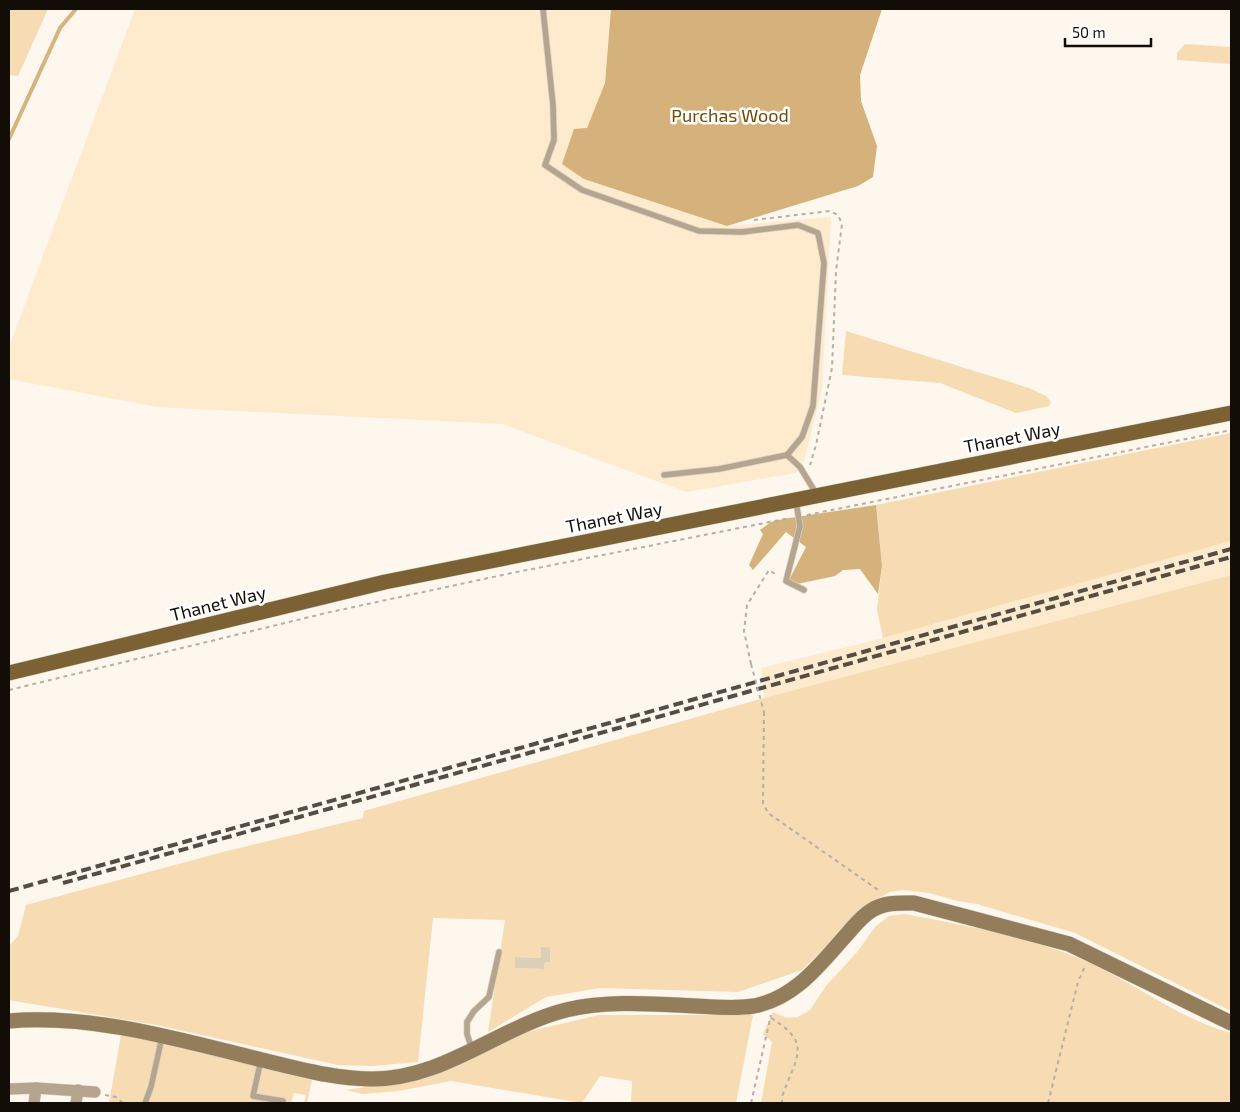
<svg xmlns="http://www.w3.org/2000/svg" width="1240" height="1112" font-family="'Exo 2',sans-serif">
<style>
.built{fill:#feeacd}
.green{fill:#f6dbb3;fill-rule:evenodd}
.forest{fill:#d5b17b}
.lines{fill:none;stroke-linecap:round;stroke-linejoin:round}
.stream{stroke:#d7b37d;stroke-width:4}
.building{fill:#ddceb7}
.lane-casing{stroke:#d7d2c9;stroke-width:7}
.street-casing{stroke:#d7d2c9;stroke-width:12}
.secondary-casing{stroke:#d7d2c9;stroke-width:16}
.primary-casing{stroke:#d7d2c9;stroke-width:16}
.path{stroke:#b5afa7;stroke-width:2;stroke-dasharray:4 4;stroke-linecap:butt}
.lane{stroke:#b5a58e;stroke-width:5.5}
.street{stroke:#b5a58e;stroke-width:11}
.secondary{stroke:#947d5b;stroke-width:15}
.primary{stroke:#7c6135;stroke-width:15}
.rail{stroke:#524d45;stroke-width:4;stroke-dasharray:10 5;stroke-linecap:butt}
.path-bridge{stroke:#b5afa7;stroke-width:2;stroke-dasharray:4 4;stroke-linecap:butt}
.labels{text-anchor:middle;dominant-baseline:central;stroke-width:5;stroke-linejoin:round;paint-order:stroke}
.park-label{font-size:18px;fill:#6f4c06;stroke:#fff}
.street-label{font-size:18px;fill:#120d06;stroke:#fff}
</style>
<rect width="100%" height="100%" fill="#fdf7ee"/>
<g class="built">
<path d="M135 9H611L605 83 587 128 727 226 831 217 822 390 804 461 796 473 686 492 502 424 157 407 9 379V347Z"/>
<path d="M1231 541V575L764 698 761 668 883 638Z"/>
</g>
<g class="green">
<path d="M9 9H48L18 76 9 75Z"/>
<path d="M1185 44 1231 47V64L1177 60V53Z"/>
<path d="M846 331 1029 388 1046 396 1051 402 1049 406 1016 413 940 383 842 375Z"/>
<path d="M1231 433V541L883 638 877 610 882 566 876 505Z"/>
<path d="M1231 575V1011L1075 933 977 904 958 901 929 893 903 890 890 892 869 904 802 970 738 992 600 988 546 997 488 1032 505 920 433 918 418 1062 371 1066 338 1065 157 1025 9 1000V946L18 936 26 905 223 852 363 818 364 811 764 698ZM541 948H550V962H545L544 969 515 968 516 957 541 958Z"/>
<path d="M905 914C967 926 1034 937 1092 964 1139 986 1180 1019 1231 1033V1103H761L772 1042 763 1034 773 1012 787 1018 798 1017 810 1010 826 986 858 951 875 927 889 916Z"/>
<path d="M599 1015H753L736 1103H631L632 1081 600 1076 582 1103 451 1081 398 1091 362 1094 346 1090 429 1077 522 1033Z"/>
<path d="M121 1035H131L312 1080 307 1103H304L306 1095 294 1093 291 1103H109Z"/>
</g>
<g class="forest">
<path d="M611 9H882L860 75 861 101 877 146 873 177 858 186 727 226 584 179 562 164 574 129 587 128 605 83Z"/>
<path d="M876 505 882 566 878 594 860 569 843 570 835 576 797 584 789 580 806 547 786 532 753 570 749 565 763 534 760 530 771 522 783 519Z"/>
</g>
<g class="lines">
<path class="stream" d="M9 139 60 28 76 9"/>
</g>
<path class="building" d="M541 947 550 948V962H545L544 969 515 968V957L541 958Z"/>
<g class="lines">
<g class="lane-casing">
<g id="lane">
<path d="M543 9 553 105 554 140 545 165 582 190 699 231 742 232 798 225 818 233 824 263 813 406 802 437 787 455"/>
<path d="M664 475 719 469 787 455 800 467 817 495"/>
<path d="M796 502 800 526 786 581 804 590"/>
<path d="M472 1049 467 1034V1022L474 1011 489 997 499 952"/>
<path d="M261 1060 253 1096 283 1101"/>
<path d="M145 1103 151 1087 162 1037"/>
</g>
</g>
<g class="street-casing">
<g id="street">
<path d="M9 1089 36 1088 95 1092"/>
<path d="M34 1103 36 1088"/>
<path d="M76 1103 78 1090"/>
</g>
</g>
<g class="secondary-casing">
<path id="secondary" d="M9 1021C93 1014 180 1040 262 1060 297 1068 334 1079 371 1079 443 1080 499 1027 566 1010 607 1000 654 1004 696 1006 715 1007 735 1009 754 1006 796 998 821 963 848 933 855 925 862 916 872 910 885 902 900 903 914 903L1069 944 1231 1023"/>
</g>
<g class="primary-casing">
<path id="primary" d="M9 673 385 582 1231 413"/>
</g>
<g class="path">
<path d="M754 220 830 211 838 215 842 224 836 271 832 368 816 445 810 465"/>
<path d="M807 515 1231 430"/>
<path d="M751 664 744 631 747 605 769 570 778 576"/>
<path d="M9 690 326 613 507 574 790 518"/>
<path d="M764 712 763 803 768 813 881 892"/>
<path d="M771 1018C814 1044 795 1058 782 1097V1103"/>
<path d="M105 1095 116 1097 123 1103"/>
<path d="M751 1103 771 1015"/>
<path d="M1048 1103 1078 982 1085 966"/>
</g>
<use href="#lane" class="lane"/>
<use href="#street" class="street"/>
<use href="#secondary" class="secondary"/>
<use href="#primary" class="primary"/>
<g class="rail">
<path d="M63 883 1231 557"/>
<path d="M9 891 1231 549"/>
</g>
<path class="path-bridge" d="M751 664 764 712"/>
</g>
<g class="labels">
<g class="park-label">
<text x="730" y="115">Purchas Wood</text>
</g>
<g class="street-label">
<text transform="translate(1012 437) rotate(-11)">Thanet Way</text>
<text transform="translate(614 517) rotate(-11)">Thanet Way</text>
<text transform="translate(218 603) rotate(-14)">Thanet Way</text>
</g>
</g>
<rect width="1240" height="1112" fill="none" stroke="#120d06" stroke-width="20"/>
<path d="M1065 38v8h86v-8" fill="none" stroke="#120d06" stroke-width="2.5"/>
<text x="1072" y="38" font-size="15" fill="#120d06" stroke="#ffffff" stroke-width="4" paint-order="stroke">50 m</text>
</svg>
